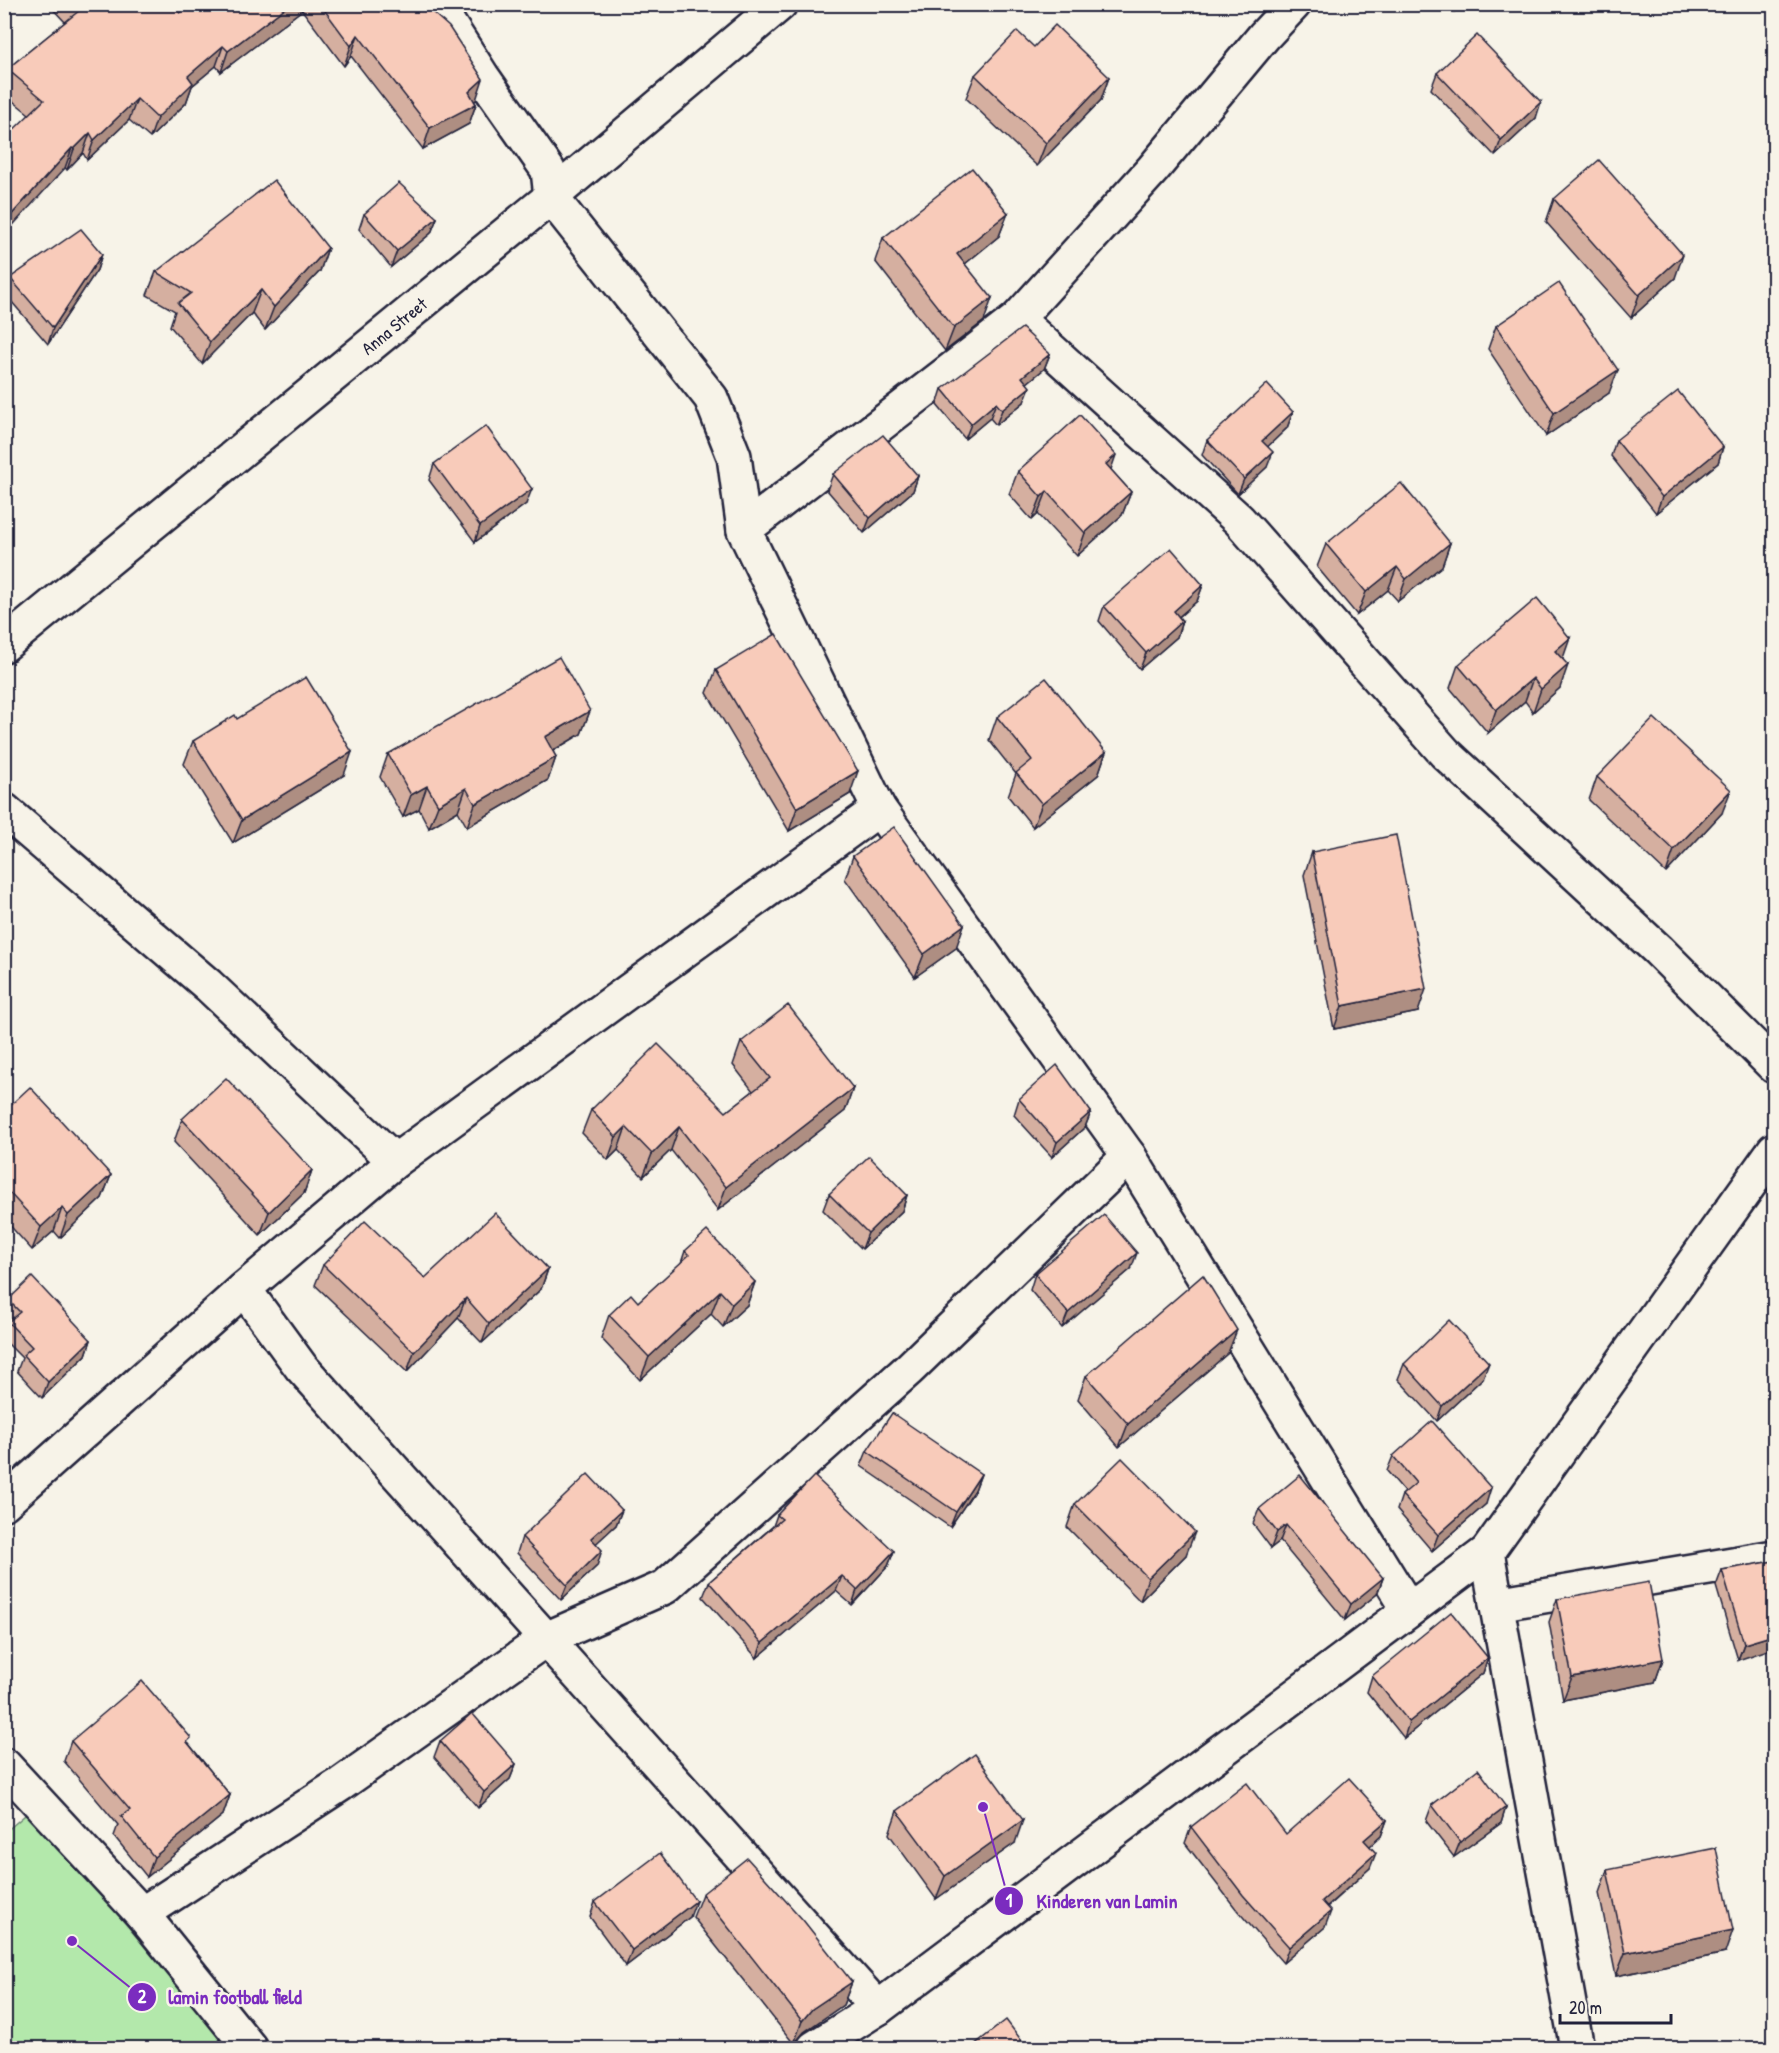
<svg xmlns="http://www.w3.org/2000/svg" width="1779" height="2053" font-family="'Patrick Hand',sans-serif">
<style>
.green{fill:#b3e8ab;stroke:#6a8573;stroke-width:1.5}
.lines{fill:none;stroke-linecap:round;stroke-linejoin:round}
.street-casing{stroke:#22223b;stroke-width:38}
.street{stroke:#f7f3e8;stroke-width:33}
.wall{fill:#d5afa0;stroke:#22223b;stroke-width:1.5}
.shaded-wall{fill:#ae8e82;stroke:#22223b;stroke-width:1.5}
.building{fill:#f8cbba;stroke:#22223b;stroke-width:1.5}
.labels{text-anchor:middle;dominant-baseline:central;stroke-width:5;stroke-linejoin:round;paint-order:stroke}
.street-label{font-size:18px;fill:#22223b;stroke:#f7f3e8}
.leader{fill:none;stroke:#7b2cbf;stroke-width:2}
.callout-dot{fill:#7b2cbf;stroke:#f7f3e8;stroke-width:2}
.mark-label{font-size:18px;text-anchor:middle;font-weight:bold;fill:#fff}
.callout-label{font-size:20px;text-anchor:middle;font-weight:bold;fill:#7b2cbf;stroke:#f7f3e8;stroke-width:5;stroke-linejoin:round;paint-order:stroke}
</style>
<rect width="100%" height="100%" fill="#f7f3e8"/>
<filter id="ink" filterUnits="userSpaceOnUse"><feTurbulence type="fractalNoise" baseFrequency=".0167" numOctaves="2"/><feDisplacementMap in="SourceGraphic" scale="12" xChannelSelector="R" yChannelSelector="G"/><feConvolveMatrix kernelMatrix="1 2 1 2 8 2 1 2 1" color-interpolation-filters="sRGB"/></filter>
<g filter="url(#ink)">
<path class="green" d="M31 1810 229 2048H5L4 1833Z"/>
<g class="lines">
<g class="street-casing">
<g id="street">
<path d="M436 4 482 76 548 170 551 197 711 398 734 456 744 530 879 809 1129 1156 1409 1610"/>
<path d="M1017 319 1239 520 1445 753 1658 950 1774 1066"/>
<path d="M744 530 1017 319 1153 169 1264 36 1294 4"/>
<path id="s1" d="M4 645 551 197 780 4"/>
<path d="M4 810 208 985 395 1161"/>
<path d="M244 1289 301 1367 878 2008"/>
<path d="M4 1503 244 1289 395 1161 879 809"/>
<path d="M1487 1552 1577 2048"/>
<path d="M1496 1604 1774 1557"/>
<path d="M4 1765 142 1914 250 2048"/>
<path d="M142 1914 341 1784 546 1639 665 1587 909 1369 1129 1156"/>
<path d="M814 2048 878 2008 1487 1552 1774 1150"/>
</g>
</g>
<use href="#street" class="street"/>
</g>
<g class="wall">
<path d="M48 4H172L180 13 192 4H427L426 8 476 100 474 101 476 104 469 124 423 149 351 56 344 66 302 10 221 72 216 66 192 86 186 103 150 138 129 120 87 160 83 153 67 170 29 114 4 94V75L7 69 65 22Z"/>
<path d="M1449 4H1462L1455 11Z"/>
<path d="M1034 47 1109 77 1101 100 1037 166 966 98 975 75Z"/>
<path d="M1437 73 1536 118 1495 156 1431 89Z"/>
<path d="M1554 199 1675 278 1631 318 1546 222Z"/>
<path d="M1008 213 999 236 965 264 984 321 945 351 875 261 883 238Z"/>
<path d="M364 214 437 218 431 233 391 267 359 229Z"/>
<path d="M328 248 320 271 265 330 252 313 202 364 170 326 175 311 147 295 156 272Z"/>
<path d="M102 254 97 270 48 344 5 294 10 278Z"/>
<path d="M1496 326 1609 393 1546 436 1488 349Z"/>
<path d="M1050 354 1044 369 1027 383 1024 402 996 425 990 418 965 439 937 405 942 389Z"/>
<path d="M1293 412 1287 428 1267 447V467L1238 494 1202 455 1207 440Z"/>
<path d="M1616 440 1723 447 1718 463 1656 513 1611 456Z"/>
<path d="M434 464 526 504 475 542 429 480Z"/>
<path d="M1111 470 1131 492 1122 515 1077 556 1038 514 1032 520 1009 494 1018 471Z"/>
<path d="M833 474 918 476 913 491 864 533 827 490Z"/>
<path d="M1450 543 1442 566 1398 601 1388 590 1357 615 1317 567 1326 544Z"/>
<path d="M1203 585 1197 601 1179 617 1182 621 1177 637 1140 669 1099 621 1104 606Z"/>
<path d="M1563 659 1560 688 1533 712 1525 701 1488 733 1450 688 1458 665Z"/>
<path d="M716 670 850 794 789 831 707 693Z"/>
<path d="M590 711 581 734 553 751 556 757 548 780 467 827 458 811 429 828 419 809 403 817 380 777 388 754Z"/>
<path d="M997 717 1106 752 1098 775 1033 827 1008 796 1016 774 989 740Z"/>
<path d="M237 719 344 775 233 843 184 764 193 741Z"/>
<path d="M1597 777 1722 813 1666 873 1589 800Z"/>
<path d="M1312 852 1418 1012 1334 1029 1304 875Z"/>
<path d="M853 856 956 948 915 977 845 879Z"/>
<path d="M741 1042 853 1088 845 1111 718 1210 671 1150 643 1177 618 1150 608 1160 582 1133 591 1110 726 1112 753 1091 733 1065Z"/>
<path d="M1019 1099 1091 1112 1085 1127 1052 1157 1014 1115Z"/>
<path d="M4 1111 111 1175 102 1198 60 1238 54 1231 32 1250 4 1219Z"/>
<path d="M182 1119 312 1170 304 1193 260 1235 174 1142Z"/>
<path d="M829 1194 907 1195 902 1211 862 1249 823 1210Z"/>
<path d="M685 1251 755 1282 747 1305 723 1327 711 1314 640 1380 601 1338 609 1315 638 1302 681 1263Z"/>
<path d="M323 1265 425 1278 548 1269 541 1289 482 1343 458 1318 407 1372 315 1285Z"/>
<path d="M1131 1269 1062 1328 1030 1290 1035 1274Z"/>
<path d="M8 1300 91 1340 86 1355 42 1398 17 1371 22 1358 4 1340V1333L9 1322 4 1317V1310Z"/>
<path d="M1228 1353 1119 1447 1078 1399 1086 1376Z"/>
<path d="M1404 1364 1483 1378 1437 1421 1398 1379Z"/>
<path d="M867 1451 981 1474 975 1490 950 1527 861 1466Z"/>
<path d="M1393 1456 1486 1504 1432 1551 1397 1510 1402 1495 1405 1492 1387 1471Z"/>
<path d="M1075 1504 1186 1555 1140 1601 1067 1527Z"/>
<path d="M1259 1509 1383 1578 1377 1594 1345 1620 1280 1541 1271 1548 1253 1524Z"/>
<path d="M622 1510 616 1525 596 1543 597 1566 561 1600 517 1553 522 1537Z"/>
<path d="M777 1515 894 1551 888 1566 852 1605 836 1591 757 1658 703 1597 709 1582 773 1526Z"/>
<path d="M1774 1561 1738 1660 1716 1586 1722 1570Z"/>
<path d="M1557 1599 1663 1659 1655 1682 1563 1700 1549 1622Z"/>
<path d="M1488 1658 1483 1673 1404 1738 1367 1692 1372 1676Z"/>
<path d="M71 1741 189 1744 230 1795 223 1815 147 1877 114 1836 118 1825 64 1761Z"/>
<path d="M440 1741 516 1764 510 1779 478 1808 434 1757Z"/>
<path d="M1432 1805 1506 1807 1501 1823 1454 1857 1426 1821Z"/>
<path d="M897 1811 1015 1843 936 1899 889 1834Z"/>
<path d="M1387 1820 1381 1836 1369 1846 1370 1868 1327 1907 1325 1927 1283 1963 1237 1910 1185 1843 1191 1827 1286 1834Z"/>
<path d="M1607 1870 1725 1953 1616 1976 1599 1893Z"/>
<path d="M702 1894 852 1982 843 2005 804 2032 794 2044 693 1917Z"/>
<path d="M595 1902 690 1917 626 1966 590 1917Z"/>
</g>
<g class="shaded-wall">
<path d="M290 4H304L302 10 221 72 228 51Z"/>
<path d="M1457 4H1462L1455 11Z"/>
<path d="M358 35 351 56 344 66 351 46Z"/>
<path d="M223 46 216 66 192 86 186 103 150 138 157 118 188 76Z"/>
<path d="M1109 77 1101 100 1037 166 1046 143Z"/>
<path d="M483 79 476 100 465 110 476 104 469 124 423 149 430 128Z"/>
<path d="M137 99 129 120 87 160 94 140Z"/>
<path d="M1541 102 1536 118 1495 156 1501 140Z"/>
<path d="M90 133 83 153 67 170 74 149Z"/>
<path d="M72 148 65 168 4 235V223Z"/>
<path d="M1008 213 999 236 949 277 957 254Z"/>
<path d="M437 218 431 233 391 267 397 251Z"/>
<path d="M328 248 320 271 265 330 274 307Z"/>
<path d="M102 254 97 270 48 344 53 328Z"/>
<path d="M1683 255 1675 278 1631 318 1639 295Z"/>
<path d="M261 290 252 313 202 364 210 342Z"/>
<path d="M992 298 984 321 945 351 954 328Z"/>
<path d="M1050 354 1044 369 1016 392 1022 377Z"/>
<path d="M1618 370 1609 393 1546 436 1554 413Z"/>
<path d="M1030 387 1024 402 996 425 1002 410Z"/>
<path d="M996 403 990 418 965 439 971 424Z"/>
<path d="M1293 412 1287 428 1257 457 1262 441Z"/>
<path d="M1723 447 1718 463 1656 513 1662 497Z"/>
<path d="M1273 452 1267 467 1238 494 1244 479Z"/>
<path d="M1116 455 1108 478 1106 464Z"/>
<path d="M918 476 913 491 864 533 870 518Z"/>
<path d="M532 489 526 504 475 542 480 526Z"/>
<path d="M1047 491 1038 514 1032 520 1041 497Z"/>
<path d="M1131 492 1122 515 1077 556 1085 533Z"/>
<path d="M1450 543 1442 566 1398 601 1406 579Z"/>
<path d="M1397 567 1388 590 1357 615 1366 592Z"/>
<path d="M1203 585 1197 601 1168 626 1174 611Z"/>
<path d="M1182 621 1177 637 1140 669 1146 653Z"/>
<path d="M1570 638 1562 661 1555 651Z"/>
<path d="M1568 665 1560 688 1533 712 1541 689Z"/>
<path d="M1533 678 1525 701 1488 733 1496 710Z"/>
<path d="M590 711 581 734 537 760 545 737Z"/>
<path d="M352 752 344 775 233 843 242 820Z"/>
<path d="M1106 752 1098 775 1033 827 1042 804Z"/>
<path d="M556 757 548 780 467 827 475 804Z"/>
<path d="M858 771 850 794 789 831 797 808Z"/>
<path d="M427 786 419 809 403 817 411 795Z"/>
<path d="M466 788 458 811 429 828 438 805Z"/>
<path d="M1731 790 1722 813 1666 873 1674 850Z"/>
<path d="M964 925 956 948 915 977 924 954Z"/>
<path d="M1426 989 1418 1012 1334 1029 1342 1006Z"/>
<path d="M853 1088 845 1111 718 1210 726 1187Z"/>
<path d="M1091 1112 1085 1127 1052 1157 1057 1142Z"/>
<path d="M626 1127 618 1150 608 1160 616 1137Z"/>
<path d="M679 1127 671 1150 643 1177 652 1154Z"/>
<path d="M312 1170 304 1193 260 1235 269 1212Z"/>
<path d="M111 1175 102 1198 60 1238 68 1215Z"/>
<path d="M907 1195 902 1211 862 1249 868 1233Z"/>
<path d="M62 1208 54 1231 32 1250 41 1227Z"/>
<path d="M1137 1253 1131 1269 1062 1328 1068 1313Z"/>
<path d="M548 1269 541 1289 482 1343 489 1324Z"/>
<path d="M755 1282 747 1305 723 1327 732 1304Z"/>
<path d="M720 1291 711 1314 640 1380 649 1357Z"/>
<path d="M466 1298 458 1318 407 1372 414 1352Z"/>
<path d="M1237 1330 1228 1353 1119 1447 1128 1424Z"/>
<path d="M91 1340 86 1355 42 1398 48 1382Z"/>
<path d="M1489 1363 1483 1378 1437 1421 1442 1406Z"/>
<path d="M981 1474 975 1490 950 1527 956 1512Z"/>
<path d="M1491 1488 1486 1504 1432 1551 1438 1535Z"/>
<path d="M622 1510 616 1525 586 1553 591 1538Z"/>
<path d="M1286 1525 1280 1541 1271 1548 1277 1532Z"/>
<path d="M1195 1532 1186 1555 1140 1601 1148 1578Z"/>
<path d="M602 1550 597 1566 561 1600 567 1585Z"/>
<path d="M894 1551 888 1566 852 1605 857 1590Z"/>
<path d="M842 1576 836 1591 757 1658 762 1643Z"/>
<path d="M1383 1578 1377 1594 1345 1620 1351 1604Z"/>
<path d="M1774 1635V1648L1738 1660 1744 1644Z"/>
<path d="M1488 1658 1483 1673 1404 1738 1409 1722Z"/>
<path d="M1663 1659 1655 1682 1563 1700 1572 1677Z"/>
<path d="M516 1764 510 1779 478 1808 484 1792Z"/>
<path d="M230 1795 223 1815 147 1877 154 1857Z"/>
<path d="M1506 1807 1501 1823 1454 1857 1460 1842Z"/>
<path d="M1023 1820 1015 1843 936 1899 945 1876Z"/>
<path d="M1387 1820 1381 1836 1359 1856 1364 1840Z"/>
<path d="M1376 1853 1370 1868 1316 1916 1322 1901Z"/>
<path d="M696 1901 690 1917 626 1966 632 1950Z"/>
<path d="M1331 1911 1325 1927 1283 1963 1289 1947Z"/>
<path d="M1733 1930 1725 1953 1616 1976 1625 1953Z"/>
<path d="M852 1982 843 2005 804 2032 794 2044 802 2021 812 2009Z"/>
</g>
<g class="building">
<path d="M74 4H172L180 13 192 4H290L228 51 223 46 188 76 193 83 157 118 137 99 94 140 90 133 74 149 72 148 4 223V139L44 100 7 69 80 10Z"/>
<path d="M320 4H423L449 27 483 79 469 92 476 104 430 128 358 35 351 46Z"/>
<path d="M1055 25 1109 77 1046 143 975 75 1017 31 1034 47Z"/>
<path d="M1477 35 1541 102 1501 140 1437 73Z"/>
<path d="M1599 160 1683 255 1639 295 1554 199Z"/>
<path d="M972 168 1008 213 957 254 992 298 954 328 883 238Z"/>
<path d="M274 180 328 248 274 307 261 290 210 342 178 303 191 293 156 272Z"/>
<path d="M399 183 437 218 397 251 364 214Z"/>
<path d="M81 229 102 254 53 328 10 278Z"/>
<path d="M1559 283 1618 370 1554 413 1496 326Z"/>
<path d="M1022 328 1050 354 1022 377 1030 387 1002 410 996 403 971 424 942 389Z"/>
<path d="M1267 384 1293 412 1262 441 1273 452 1244 479 1207 440Z"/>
<path d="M1678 391 1723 447 1662 497 1616 440Z"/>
<path d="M1080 415 1116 455 1106 464 1131 492 1085 533 1047 491 1041 497 1018 471Z"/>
<path d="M486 426 532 489 480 526 434 464Z"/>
<path d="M883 435 918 476 870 518 833 474Z"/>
<path d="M1401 483 1450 543 1406 579 1397 567 1366 592 1326 544Z"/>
<path d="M1171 548 1203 585 1174 611 1182 621 1146 653 1104 606Z"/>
<path d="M1537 598 1570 638 1555 651 1568 665 1541 689 1533 678 1496 710 1458 665Z"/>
<path d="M776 634 858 771 797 808 716 670Z"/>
<path d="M559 657 590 711 545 737 556 757 475 804 466 788 438 805 427 786 411 795 388 754Z"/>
<path d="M306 677 352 752 242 820 193 741 235 715 237 719Z"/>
<path d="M1046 678 1106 752 1042 804 1016 773 1032 760 997 717Z"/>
<path d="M1654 718 1731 790 1674 850 1597 777Z"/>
<path d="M894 827 964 925 924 954 853 856Z"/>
<path d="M1396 835 1426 989 1342 1006 1312 852Z"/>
<path d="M788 1005 853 1088 726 1187 679 1127 652 1154 626 1127 616 1137 591 1110 658 1044 726 1112 770 1078 741 1042Z"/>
<path d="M1057 1065 1091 1112 1057 1142 1019 1099Z"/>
<path d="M226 1078 312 1170 269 1212 182 1119Z"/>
<path d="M30 1087 111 1175 68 1215 62 1208 41 1227 4 1187V1111Z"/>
<path d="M869 1156 907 1195 868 1233 829 1194Z"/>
<path d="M495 1213 548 1269 489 1324 466 1298 414 1352 323 1265 365 1221 425 1278Z"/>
<path d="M1104 1215 1137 1253 1068 1313 1035 1274Z"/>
<path d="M707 1231 755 1282 732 1304 720 1291 649 1357 609 1315 631 1294 638 1302 689 1255 685 1251Z"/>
<path d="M1203 1275 1237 1330 1128 1424 1086 1376Z"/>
<path d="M32 1277 91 1340 48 1382 23 1355 32 1347 8 1322 20 1312 8 1300Z"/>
<path d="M1449 1320 1489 1363 1442 1406 1404 1364Z"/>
<path d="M892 1413 981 1474 956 1512 867 1451Z"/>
<path d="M1432 1421 1491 1488 1438 1535 1402 1495 1416 1483 1393 1456Z"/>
<path d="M1122 1458 1195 1532 1148 1578 1075 1504Z"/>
<path d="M588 1474 622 1510 591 1538 602 1550 567 1585 522 1537Z"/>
<path d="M1300 1475 1383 1578 1351 1604 1286 1525 1277 1532 1259 1509Z"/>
<path d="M814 1476 894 1551 857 1590 842 1576 762 1643 709 1582 782 1519 777 1515Z"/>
<path d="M1774 1561V1635L1744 1644 1722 1570Z"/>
<path d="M1649 1582 1663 1659 1572 1677 1557 1599Z"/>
<path d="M1451 1612 1488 1658 1409 1722 1372 1676Z"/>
<path d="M142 1681 191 1738 187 1742 230 1795 154 1857 121 1816 130 1810 71 1741Z"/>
<path d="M472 1713 516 1764 484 1792 440 1741Z"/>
<path d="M975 1754 1023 1820 945 1876 897 1811Z"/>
<path d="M1478 1769 1506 1807 1460 1842 1432 1805Z"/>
<path d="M1349 1778 1387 1820 1364 1840 1376 1853 1322 1901 1331 1911 1289 1947 1243 1895 1191 1827 1247 1783 1286 1834Z"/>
<path d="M1716 1848 1733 1930 1625 1953 1607 1870Z"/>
<path d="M660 1853 696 1901 632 1950 595 1902Z"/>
<path d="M747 1858 803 1920 852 1982 812 2009 802 2021 702 1894Z"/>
<path d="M1006 2020 1028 2049H969Z"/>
</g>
</g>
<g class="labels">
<g class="street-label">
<text stroke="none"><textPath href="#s1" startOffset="504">Anna Street</textPath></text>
</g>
</g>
<path class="leader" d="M983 1807L1009 1901M72 1941L142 1997"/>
<g class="callout-dot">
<circle cx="983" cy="1807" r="6"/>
<circle cx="72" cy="1941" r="6"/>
<circle cx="1009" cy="1901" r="15"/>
<circle cx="142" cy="1997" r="15"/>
</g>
<g class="mark-label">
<text x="1009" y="1907">1</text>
<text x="142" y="2003">2</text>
</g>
<g class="callout-label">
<text x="1107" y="1908">Kinderen van Lamin</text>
<text x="235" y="2004">lamin football field</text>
</g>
<rect width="1779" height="2053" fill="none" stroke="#f7f3e8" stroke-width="24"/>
<rect x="12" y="12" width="1755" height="2029" fill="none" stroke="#22223b" stroke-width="2" filter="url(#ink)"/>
<path d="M1560 2014v9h111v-9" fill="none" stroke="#22223b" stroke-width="3"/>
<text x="1569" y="2014" font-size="18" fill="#22223b" stroke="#f7f3e8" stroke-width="4.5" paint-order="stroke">20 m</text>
</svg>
